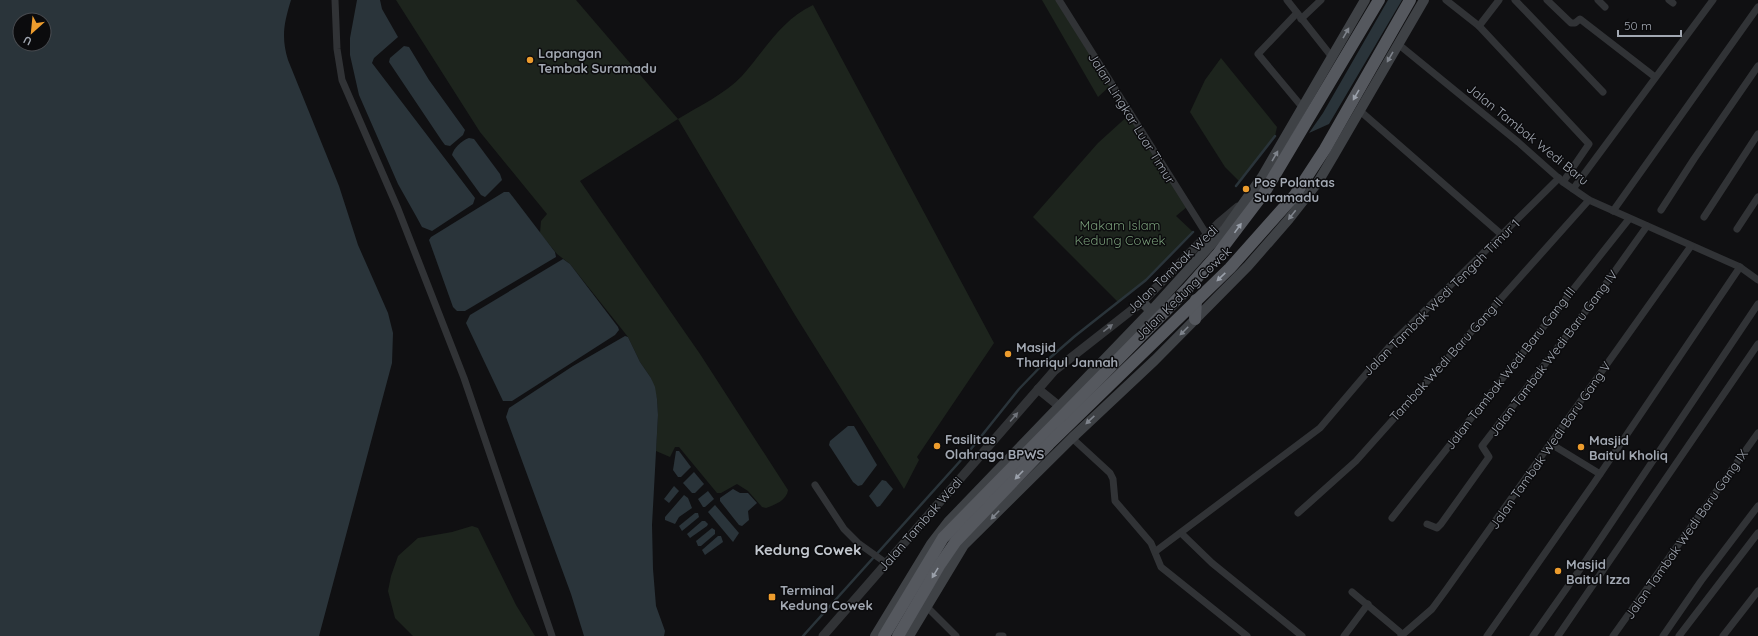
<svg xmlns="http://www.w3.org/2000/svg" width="1758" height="636" font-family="Quicksand,sans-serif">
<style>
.green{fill:#1d241d}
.water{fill:#2a343a;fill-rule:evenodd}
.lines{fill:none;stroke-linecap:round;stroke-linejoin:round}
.stream{stroke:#2a343a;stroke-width:2.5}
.minor{stroke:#313336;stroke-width:7}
.tertiary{stroke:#313336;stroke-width:9}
.secondary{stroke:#3f4246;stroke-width:10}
.trunk{stroke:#55585e;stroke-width:12}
.oneway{fill:#7f848c}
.oneway2{fill:#9aa0aa}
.oneway3{fill:#6f737a}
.poi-dot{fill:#ed9c2d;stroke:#0b0b0d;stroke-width:1.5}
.labels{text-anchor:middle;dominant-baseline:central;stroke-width:3;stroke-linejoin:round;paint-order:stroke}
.poi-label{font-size:13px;font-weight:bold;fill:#a2a8b2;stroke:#0b0b0d;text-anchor:start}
.street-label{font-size:13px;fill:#a2a8b2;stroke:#0b0b0d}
.park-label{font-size:13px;fill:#799d79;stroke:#0b0b0d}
.quarter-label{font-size:15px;font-weight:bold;fill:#c2c7ce;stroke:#0b0b0d}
</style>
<rect width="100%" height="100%" fill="#101012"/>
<g class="green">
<path d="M396 0H576L678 119C699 106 725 94 742 76 765 50 781 20 813 5L994 343 917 457 919 460 904 489 795 315 678 119 580 181 700 354 788 490C787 500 775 505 766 508L762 507 748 491 737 484 721 493H717L679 447H675L670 457 656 451 658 415 657 399 651 378 640 362 628 337 570 264 557 254 540 233 541 221 547 214 480 132Z"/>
<path d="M1042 0H1059L1111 85 1098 97Z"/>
<path d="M1221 58 1277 127 1275 136 1239 181 1225 167 1190 112 1205 80Z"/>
<path d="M1130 114 1188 206 1176 216 1193 232 1146 280 1118 302 1033 217 1098 143Z"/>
<path d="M472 526 478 528 516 605 535 636H413L395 618 388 591 391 576 398 556 418 538 452 532Z"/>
</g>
<g class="water">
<path d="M0 0H291C284 23 281 37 288 60L339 186 358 245 388 313 393 333 392 363 319 636H0ZM20 20H44V44H20Z"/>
<path d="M357 0H380L382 9 398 37 374 58 372 63 475 198 473 204 432 231 422 227 416 216 398 184 359 95 350 55V38Z"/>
<path d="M1388 0H1402L1329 124 1309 133 1323 113Z"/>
<path d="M404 46 409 47 429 80 465 130 463 135 450 146 445 145 442 141 389 62 390 58Z"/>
<path d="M469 138 474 139 500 174 502 180 485 197 481 195 452 155C453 149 462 140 469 138Z"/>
<path d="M504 192H509L513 197 555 252 556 257 465 311H457L453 307 429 240 431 237Z"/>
<path d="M563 259 570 264 618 327 619 330 615 335 512 401H503L466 323 470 315Z"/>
<path d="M625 336 628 337 640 362 651 378 655 387 657 399 658 415 652 525 653 569 656 606 665 631 664 636H584L571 594 506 417 509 408 573 366Z"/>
<path d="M854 426 877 465 862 485 858 486 853 482 829 445 830 441 848 426Z"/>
<path d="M676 451H679L691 467 681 477H678L673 470Z"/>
<path d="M694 472 704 484 695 493H692L683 483Z"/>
<path d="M882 480 886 481 893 489 880 506 877 507 869 496Z"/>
<path d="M674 486 679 491 669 503 664 499Z"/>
<path d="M733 489 740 493H748L757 503 748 511 749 520 742 526 739 525 720 501V498Z"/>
<path d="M708 491 714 499 705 507H703L698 499Z"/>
<path d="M684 495 688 498 692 508 679 517 675 524 665 520V517Z"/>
<path d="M715 505 739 533 733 542 708 512Z"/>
<path d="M695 513H698L699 517 682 531 679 526Z"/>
<path d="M702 521H705L708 524 707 526 690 538 687 534Z"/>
<path d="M712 528 715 530V534L701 546H698L696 541Z"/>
<path d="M718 536H721L723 542 705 555 702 550Z"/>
</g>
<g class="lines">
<g class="stream">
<path d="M1236 186 1275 136"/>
<path d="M803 636 971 449 1019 389 1044 363 1075 336 1146 280 1193 232"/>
</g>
<g class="minor">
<path d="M335 0 337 49 342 80 398 209 464 378 552 636"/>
<path d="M1059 0 1207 235"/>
<path d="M1287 0 1332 57"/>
<path d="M1446 0 1479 26 1589 144 1563 182"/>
<path d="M1515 0 1603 92"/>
<path d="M1547 0 1571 23H1575L1580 19 1655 77"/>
<path d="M1598 0 1605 7"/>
<path d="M1669 0 1673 3"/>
<path d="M1297 13 1258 54 1303 108"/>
<path d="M1301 19 1321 0"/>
<path d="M1479 26 1499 0"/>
<path d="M1398 44 1518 142 1563 182 1589 200 1740 267 1758 280"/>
<path d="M1359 110 1502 235"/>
<path d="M1573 189 1713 0"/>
<path d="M1661 210 1694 159 1758 66"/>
<path d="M1613 211 1758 7"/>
<path d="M1704 217 1758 134"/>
<path d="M1737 229 1758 197"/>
<path d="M1072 438 1110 473 1113 479 1115 501 1151 543 1161 567 1247 636"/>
<path d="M1551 444 1600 474"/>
<path d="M815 485 844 529 858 543 886 563"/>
<path d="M1298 513 1356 461 1589 200"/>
<path d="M1392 518 1629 219"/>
<path d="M1427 524 1437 528 1441 524 1489 457 1482 446 1595 299 1647 226"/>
<path d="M1181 533 1212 563 1302 636"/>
<path d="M1156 551 1320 428 1394 341 1559 178"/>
<path d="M1352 592 1402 634"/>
<path d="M926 606 956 636"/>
<path d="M999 636H1003"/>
<path d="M1344 636 1368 604"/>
<path d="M1401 636 1432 609 1446 590 1691 246"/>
<path d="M1487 636 1594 483 1740 267"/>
<path d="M1533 636 1583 565 1758 304"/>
<path d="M1558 636 1758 344"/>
<path d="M1613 636 1758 433"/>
<path d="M1663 636 1701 581 1758 506"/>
<path d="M1679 636 1758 533"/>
<path d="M1723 636 1758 591"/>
</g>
<g class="tertiary">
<path d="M1038 389 1059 406"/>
<path d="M823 636 1054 371 1142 302 1219 223 1238 207"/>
</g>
<g class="secondary">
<path d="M1142 302 1151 311"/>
<path d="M875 636 931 544 948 522 1151 311 1226 228 1262 177 1365 0"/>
<path d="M909 636 964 545 1072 438 1155 360 1248 266 1289 219 1318 182 1334 155 1424 0"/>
</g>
<g class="trunk">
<path d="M1195 319 1196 300"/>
<path d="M884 636 943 538 1188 288 1217 255 1264 193 1379 0"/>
<path d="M898 636 939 566 956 541 1049 444 1230 268 1295 195 1325 149 1410 0"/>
</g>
</g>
<defs><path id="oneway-solid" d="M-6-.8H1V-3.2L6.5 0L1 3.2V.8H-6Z"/></defs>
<g class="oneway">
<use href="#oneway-solid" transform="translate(1346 33) rotate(-60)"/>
<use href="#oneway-solid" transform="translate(1390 57) rotate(120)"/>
<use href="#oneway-solid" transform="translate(1275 156) rotate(-60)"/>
<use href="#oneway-solid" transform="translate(1292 215) rotate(128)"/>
<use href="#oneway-solid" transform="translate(1184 331) rotate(135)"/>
<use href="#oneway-solid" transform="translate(1090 420) rotate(137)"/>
<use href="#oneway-solid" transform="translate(995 515) rotate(134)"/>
</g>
<g class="oneway2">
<use href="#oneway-solid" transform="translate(1356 95) rotate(120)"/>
<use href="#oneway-solid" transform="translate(1238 228) rotate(-54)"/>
<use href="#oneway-solid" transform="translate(1221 277) rotate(136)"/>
<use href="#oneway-solid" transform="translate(1019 475) rotate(134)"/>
<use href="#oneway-solid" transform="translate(935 573) rotate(121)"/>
</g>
<g class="oneway3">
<use href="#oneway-solid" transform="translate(1108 328) rotate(-38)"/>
<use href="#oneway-solid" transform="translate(1014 417) rotate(-49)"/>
</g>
<g class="poi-dot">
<circle cx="530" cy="60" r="4"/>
<circle cx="1246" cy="189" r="4"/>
<circle cx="1008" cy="354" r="4"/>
<circle cx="937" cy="446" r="4"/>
<circle cx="1581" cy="447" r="4"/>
<circle cx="1558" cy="571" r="4"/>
<rect x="768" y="593" width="8" height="8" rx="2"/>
</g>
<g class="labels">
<g class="poi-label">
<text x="538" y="53">Lapangan<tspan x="538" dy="15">Tembak Suramadu</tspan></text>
<text x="1254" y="182">Pos Polantas<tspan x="1254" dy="15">Suramadu</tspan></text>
<text x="1016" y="347">Masjid<tspan x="1016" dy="15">Thariqul Jannah</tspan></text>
<text x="945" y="439">Fasilitas<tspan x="945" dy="15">Olahraga BPWS</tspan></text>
<text x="1589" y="440">Masjid<tspan x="1589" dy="15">Baitul Kholiq</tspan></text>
<text x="1566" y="564">Masjid<tspan x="1566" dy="15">Baitul Izza</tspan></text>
<text x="780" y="590">Terminal<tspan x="780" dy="15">Kedung Cowek</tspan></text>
</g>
<g class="street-label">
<text transform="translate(1132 118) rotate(58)">Jalan Lingkar Luar Timur</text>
<text transform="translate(1528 134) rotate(39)">Jalan Tambak Wedi Baru</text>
<text transform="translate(1172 269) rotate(-44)">Jalan Tambak Wedi</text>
<text transform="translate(1183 293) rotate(-44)">Jalan Kedung Cowek</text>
<text transform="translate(1441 297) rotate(-45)">Jalan Tambak Wedi Tengah Timur 1</text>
<text transform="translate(1553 353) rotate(-53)">Jalan Tambak Wedi Baru Gang IV</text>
<text transform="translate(1446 359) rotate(-48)">Tambak Wedi Baru Gang II</text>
<text transform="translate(1510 368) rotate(-52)">Jalan Tambak Wedi Baru Gang III</text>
<text transform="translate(1550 445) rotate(-55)">Jalan Tambak Wedi Baru Gang V</text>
<text transform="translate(920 524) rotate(-49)">Jalan Tambak Wedi</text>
<text transform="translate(1686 534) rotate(-55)">Jalan Tambak Wedi Baru Gang IX</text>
</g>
<g class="park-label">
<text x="1120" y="225">Makam Islam<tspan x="1120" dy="15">Kedung Cowek</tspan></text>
</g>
<g class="quarter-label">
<text x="808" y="549">Kedung Cowek</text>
</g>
</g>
<g transform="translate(32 32) rotate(207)"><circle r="19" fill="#0b0b0d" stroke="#474a4f"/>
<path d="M0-3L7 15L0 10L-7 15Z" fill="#ed9c2d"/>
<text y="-6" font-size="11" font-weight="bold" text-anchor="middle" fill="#a2a8b2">U</text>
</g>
<path d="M1618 30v6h63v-6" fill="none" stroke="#a2a8b2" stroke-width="2"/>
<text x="1624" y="30" font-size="12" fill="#a2a8b2" stroke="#0b0b0d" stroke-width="3" paint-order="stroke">50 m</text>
</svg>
